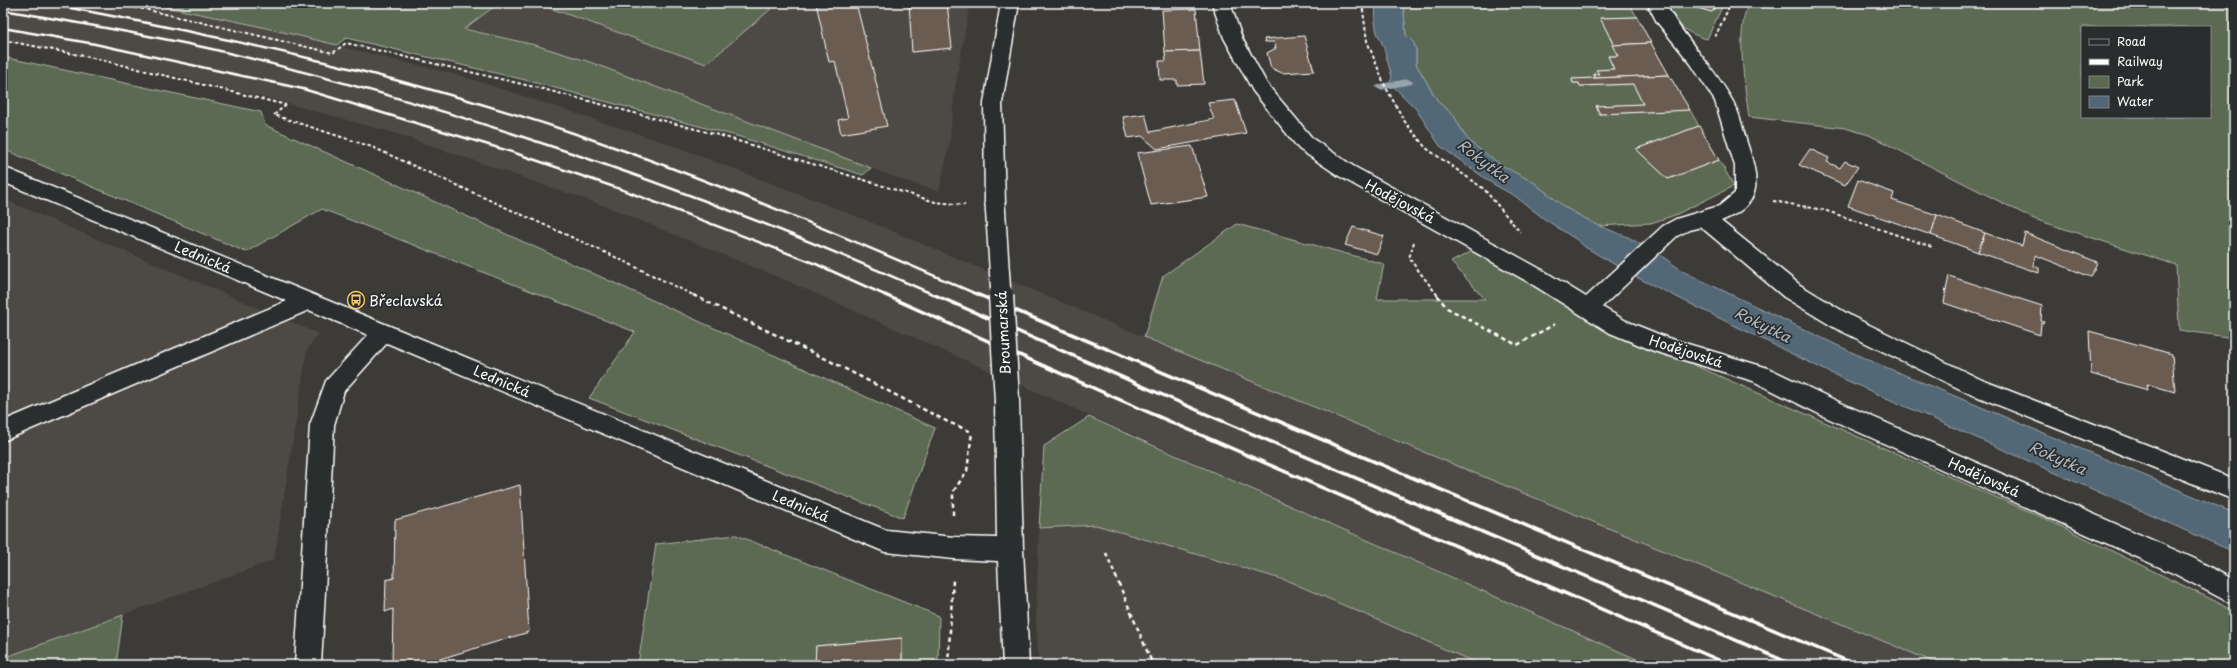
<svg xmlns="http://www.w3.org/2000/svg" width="2237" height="668" font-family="'Playpen Sans',sans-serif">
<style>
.built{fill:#4e4944}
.green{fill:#5c6a52;stroke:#aeb4a8;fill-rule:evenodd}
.water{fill:#526776;stroke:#97a4ad}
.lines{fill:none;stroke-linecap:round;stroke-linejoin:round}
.stream{fill:#97a4ad;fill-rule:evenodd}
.building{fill:#6a5c51;stroke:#fff}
.minor-casing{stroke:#fff;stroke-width:3}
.path-far1{stroke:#fff;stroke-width:2;stroke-dasharray:3.5 2.5;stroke-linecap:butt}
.path{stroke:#fff;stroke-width:2.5;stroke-dasharray:4.5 3.5;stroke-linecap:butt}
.minor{fill:#2a2d2e;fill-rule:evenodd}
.rail-far1{stroke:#fff;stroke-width:2.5}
.rail{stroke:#fff;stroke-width:3.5}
.minor-bridge-far1-casing{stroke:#fff;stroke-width:22;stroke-linecap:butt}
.minor-bridge-casing{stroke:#fff;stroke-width:27;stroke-linecap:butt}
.minor-bridge-far1{stroke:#2a2d2e;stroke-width:19}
.minor-bridge{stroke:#2a2d2e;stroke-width:24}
.labels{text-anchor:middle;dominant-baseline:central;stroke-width:3.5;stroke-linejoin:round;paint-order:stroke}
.street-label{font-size:14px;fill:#fff;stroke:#2a2d2e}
.poi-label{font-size:14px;fill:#fff;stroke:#2a2d2e;text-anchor:start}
.water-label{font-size:15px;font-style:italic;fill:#b1bbc1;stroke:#2a2d2e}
</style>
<rect width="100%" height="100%" fill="#3d3b38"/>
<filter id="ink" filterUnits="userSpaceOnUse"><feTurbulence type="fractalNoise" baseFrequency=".025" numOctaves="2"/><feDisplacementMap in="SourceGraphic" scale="8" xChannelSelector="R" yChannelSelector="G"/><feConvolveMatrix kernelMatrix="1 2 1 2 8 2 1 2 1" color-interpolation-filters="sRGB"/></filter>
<g filter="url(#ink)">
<g class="built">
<path d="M3 3H146L249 24 462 76 672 145 856 216 1144 337 1941 665H1650L792 283 605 206 394 133 286 103 181 77 3 41Z"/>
<path d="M499 3H970L955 88 949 146 939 191 905 181 587 61 535 45 464 28Z"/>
<path d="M3 199 319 334 307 350 274 560 3 658Z"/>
<path d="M1096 525 1288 581 1481 665H1039L1036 620 1039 528Z"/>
</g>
<g class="green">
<path d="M146 3H499L464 29 535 45 587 61 871 168 863 175 740 137 521 79 346 38 337 45 249 24Z"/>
<path d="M553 3H757L772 8 706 64 547 7Z"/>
<path d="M1403 3H1629L1637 17 1601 18 1618 56H1608L1614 69 1597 70 1599 74H1594L1595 78 1572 79 1573 83H1579L1580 86 1633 84 1643 104 1596 106 1600 114 1690 110 1699 126 1636 149 1668 179 1719 160 1734 186 1675 215 1651 223 1599 226 1566 208 1533 182 1503 167 1472 144 1465 136 1453 114 1439 103 1416 64V51L1414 44 1406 35Z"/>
<path d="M1667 3H1680L1712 12 1717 3H1724L1707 39C1685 33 1675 24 1667 3Z"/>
<path d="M1749 3H2234V338L2179 330 2176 265 2034 219 1869 135 1845 128 1749 117C1745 88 1735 28 1749 3ZM2082 27H2210V117H2082Z"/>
<path d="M3 57 261 112 265 125 935 428 903 518 589 398 635 332 322 209 246 252 3 149Z"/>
<path d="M1237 224 1384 264 1377 299H1485L1451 262 1476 249 1605 326 2046 519 2215 601 2234 612V665H1941L1144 337 1163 276Z"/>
<path d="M1089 417 1650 665H1481L1288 581 1096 525 1039 528 1044 446Z"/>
<path d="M736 535 939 616 938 665H902V638L816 646 815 665H638L656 544Z"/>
<path d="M123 615 116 665H3V658Z"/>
</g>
<path class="water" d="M1376 3H1403L1406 35 1414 43 1416 51V64L1439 103 1453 114 1465 136 1472 144 1503 166 1533 182 1566 208 1599 226 1628 237 1663 257 1684 272 1864 358 2234 513V552L1839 377 1634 276 1585 247 1577 240 1543 218 1515 196 1493 184 1440 146 1416 109 1390 83 1392 77 1383 45 1377 33 1375 22Z"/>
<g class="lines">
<path class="stream" d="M1408 79 1413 82 1412 84 1380 90 1375 87 1380 84Z"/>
</g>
<g class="building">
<path d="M816 3H856L887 126 841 134 838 120 848 118 835 61 829 62Z"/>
<path d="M909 3H947L952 48 912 52Z"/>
<path d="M1258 3H1285L1286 7 1259 8Z"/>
<path d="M1680 3H1717L1712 12Z"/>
<path d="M1196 9 1200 51 1165 52 1162 10Z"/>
<path d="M1637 17 1651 43 1614 45 1600 18Z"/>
<path d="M1304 36 1314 71 1282 73 1271 68 1267 53 1276 48 1274 42H1265L1264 39Z"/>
<path d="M1651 43 1669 75 1595 78 1594 74H1599L1596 70 1614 69 1608 56H1618L1612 45Z"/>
<path d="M1200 51 1204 84 1177 85V80H1160L1159 61H1166L1165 52Z"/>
<path d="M1669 75 1690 110 1600 114 1596 106 1643 104 1633 84 1580 86 1579 83H1573L1572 79Z"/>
<path d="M1235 100 1246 133 1157 149 1142 136 1128 138 1123 117 1145 114 1150 132 1214 119 1208 103Z"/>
<path d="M1699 126 1719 160 1668 179 1636 149Z"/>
<path d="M1192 146 1208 197 1151 205 1137 153Z"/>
<path d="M1810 149 1829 158 1827 162 1840 168 1845 161 1858 167 1845 185 1799 165Z"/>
<path d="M1858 180 1894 193 1892 200 1937 215 1931 235 1848 206Z"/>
<path d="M1937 215 1985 233 1978 252 1931 235Z"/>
<path d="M1353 227 1384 236 1377 254 1345 245Z"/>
<path d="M1985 233 2022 246 2025 233 2097 262 2091 277 2035 255 2034 266 2039 268V273L1978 252Z"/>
<path d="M1949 276 2042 306 2041 321 2044 322 2043 324 2041 323 2040 335 1944 303 1946 291 1944 289 1946 290Z"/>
<path d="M2089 331 2172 354 2175 392 2147 384 2148 390 2091 374Z"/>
<path d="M520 485 529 632 420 665H392L393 609 385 612 386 580 394 578 395 520Z"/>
<path d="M902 638V665H815L816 646Z"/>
</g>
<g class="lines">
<g class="minor-casing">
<g id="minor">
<path d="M1001 3H1019L1002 103 1005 203 1002 208 995 210 988 208 985 203 984 103Z"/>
<path d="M1212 3H1230L1242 38 1267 84 1313 139 1353 166 1544 271 1586 297 1663 226 1676 219 1719 206 1735 193V166L1715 101 1691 64 1657 22 1647 3H1665C1683 38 1713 65 1732 100 1740 113 1743 131 1748 146 1760 183 1762 205 1721 221L1800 285 1851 316 1982 380 2234 479V500L1966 392 1835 328 1784 297 1701 227 1689 230 1677 236 1602 307 1626 321 1668 338 1768 368 1839 402 2193 558 2234 580V605L2175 574 1823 416 1753 381 1654 351 1610 333 1530 283 1339 176 1299 149 1253 91 1224 38Z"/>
<path d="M3 167 886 530 954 537 997 538 995 401 999 394 1007 392 1015 394 1019 401 1023 550 1029 665H1003L998 561 954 559 885 552 387 343 344 391 334 425 321 665H295L310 425 326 381 368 335 309 310 3 441V421L287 301 3 182Z"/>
</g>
</g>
<g class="path-far1">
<path d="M105 3 144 9 333 53 346 43 543 89 722 136 935 202 965 205"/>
<path d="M1362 3 1367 41 1385 86 1405 122 1426 148 1484 189 1520 232"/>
<path d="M1715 37 1731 3"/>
<path d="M3 40 89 57 286 105"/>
<path d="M286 105 274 115 372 147 611 255 695 296"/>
<path d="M1773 201 1824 210 1932 247"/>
<path d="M1414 242 1409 258 1438 296"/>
</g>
<g class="path">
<path d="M693 295 830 361 948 422 972 432"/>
<path d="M1437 295 1447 308 1517 345 1555 324"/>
<path d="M953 515V492L967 471 972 432"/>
<path d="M1106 553 1153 665"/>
<path d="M1378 662 1387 665"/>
<path d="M948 665 953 580"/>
</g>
<use href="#minor" class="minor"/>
<g class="rail-far1">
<path d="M44 3C226 37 406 76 582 136 717 182 850 239 981 296"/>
<path d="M3 10C74 22 145 34 216 50 463 109 704 193 937 296"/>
<path d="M3 28 95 44 303 89 512 152 623 190 816 264 887 296"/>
</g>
<g class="rail">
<path d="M885 295 1109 395 1730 665"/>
<path d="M935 295 1206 414 1794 665"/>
<path d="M979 295 1857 665"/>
</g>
<g class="minor-bridge-far1-casing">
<path id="minor-bridge-far1" d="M995 203 1001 296"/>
</g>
<g class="minor-bridge-casing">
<path id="minor-bridge" d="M1001 295 1007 401"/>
</g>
<use href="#minor-bridge-far1" class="minor-bridge-far1"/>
<use href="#minor-bridge" class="minor-bridge"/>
</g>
</g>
<defs>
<g id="bus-ring" transform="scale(0.9)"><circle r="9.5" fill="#2a2d2e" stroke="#ffd166" stroke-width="1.5"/><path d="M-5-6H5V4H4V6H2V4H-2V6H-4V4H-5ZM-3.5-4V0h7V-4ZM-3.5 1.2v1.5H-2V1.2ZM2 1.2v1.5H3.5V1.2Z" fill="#ffd166"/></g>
</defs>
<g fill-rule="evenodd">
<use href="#bus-ring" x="356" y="300"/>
</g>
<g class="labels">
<g class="street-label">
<text transform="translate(1400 201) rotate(28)">Hodějovská</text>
<text transform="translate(203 257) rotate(23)">Lednická</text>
<text transform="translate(1003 333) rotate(-93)">Broumarská</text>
<text transform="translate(1686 351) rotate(18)">Hodějovská</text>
<text transform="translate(502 381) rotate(23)">Lednická</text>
<text transform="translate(1984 477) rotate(24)">Hodějovská</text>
<text transform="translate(801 506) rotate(23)">Lednická</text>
</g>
<g class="poi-label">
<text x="369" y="300">Břeclavská</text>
</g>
<g class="water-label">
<text transform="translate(1484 160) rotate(37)">Rokytka</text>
<text transform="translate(1763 324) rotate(26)">Rokytka</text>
<text transform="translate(2058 457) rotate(24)">Rokytka</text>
</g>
</g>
<rect width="2237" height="668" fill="none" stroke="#2a2d2e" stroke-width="16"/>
<rect x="8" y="8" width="2221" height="652" fill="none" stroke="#fff" stroke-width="1.5" filter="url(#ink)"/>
<rect x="2081" y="26" width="130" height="92" fill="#2a2d2e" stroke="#7f8182"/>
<rect x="2089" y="39" width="20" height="6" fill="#2a2d2e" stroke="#7f8182"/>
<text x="2117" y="46" font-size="12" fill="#ffffff">Road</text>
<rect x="2089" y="59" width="20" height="6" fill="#ffffff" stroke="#7f8182"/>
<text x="2117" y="66" font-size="12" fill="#ffffff">Railway</text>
<rect x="2089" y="76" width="20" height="12" fill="#5c6a52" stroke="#7f8182"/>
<text x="2117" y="86" font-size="12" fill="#ffffff">Park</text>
<rect x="2089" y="96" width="20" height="12" fill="#526776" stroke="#7f8182"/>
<text x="2117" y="106" font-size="12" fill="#ffffff">Water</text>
</svg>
